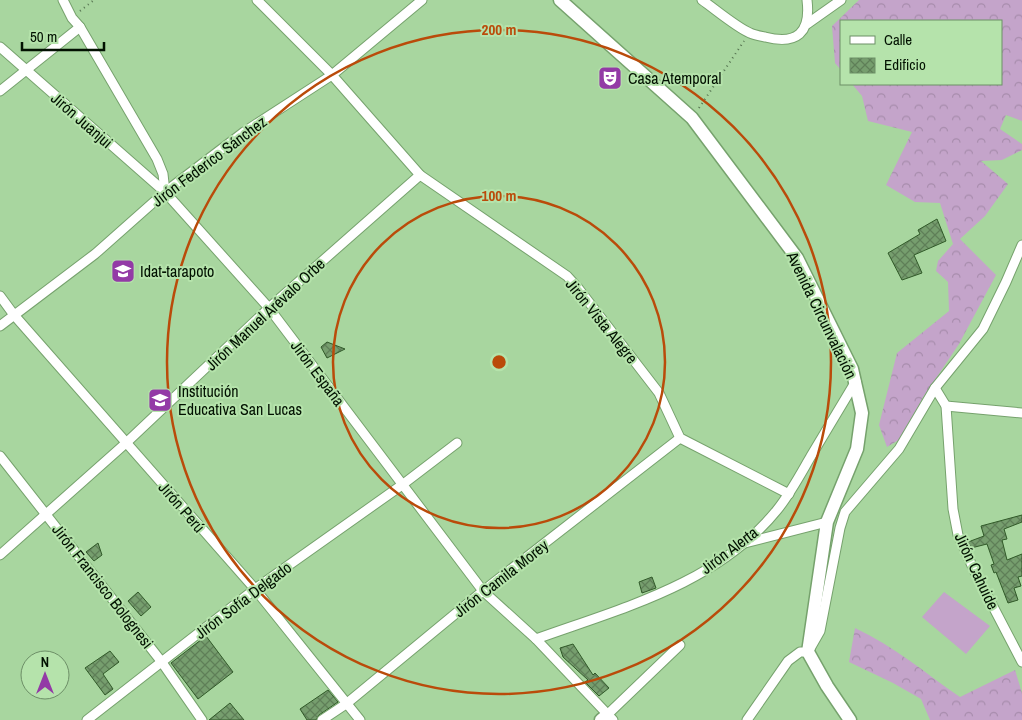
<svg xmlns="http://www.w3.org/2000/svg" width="1022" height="720" font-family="'Archivo Narrow',sans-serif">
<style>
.forest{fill:url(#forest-crowns)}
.green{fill:#c4a4ca}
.building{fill:url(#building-cross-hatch);stroke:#315a29}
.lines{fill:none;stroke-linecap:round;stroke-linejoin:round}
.street-casing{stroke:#76a26d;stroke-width:11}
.secondary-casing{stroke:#76a26d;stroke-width:15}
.path{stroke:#54724f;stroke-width:2;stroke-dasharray:1 4;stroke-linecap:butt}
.street{stroke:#fff;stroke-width:9}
.secondary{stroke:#fff;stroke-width:12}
.ring{fill:none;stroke:#ba4b0a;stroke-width:2.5}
.labels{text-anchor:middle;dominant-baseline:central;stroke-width:4;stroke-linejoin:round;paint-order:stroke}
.poi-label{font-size:16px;fill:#021101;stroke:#b5e3ab;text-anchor:start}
.street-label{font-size:16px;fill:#021101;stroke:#b5e3ab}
.centre{fill:#ba4b0a;stroke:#b5e3ab;stroke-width:2.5}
.ring-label{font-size:15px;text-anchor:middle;font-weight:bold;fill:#ba4b0a;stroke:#b5e3ab;stroke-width:4;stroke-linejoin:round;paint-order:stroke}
</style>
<defs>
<pattern id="forest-crowns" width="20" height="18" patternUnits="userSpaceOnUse" patternTransform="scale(1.25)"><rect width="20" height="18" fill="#c4a4ca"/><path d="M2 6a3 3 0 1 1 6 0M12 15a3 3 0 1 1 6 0" fill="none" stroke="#a78cac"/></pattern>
<pattern id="building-cross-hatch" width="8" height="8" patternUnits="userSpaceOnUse" patternTransform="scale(1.25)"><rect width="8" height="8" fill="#769e6e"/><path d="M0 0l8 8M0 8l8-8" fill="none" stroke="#5f7f58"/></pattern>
</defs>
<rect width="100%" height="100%" fill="#a8d69f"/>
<g class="forest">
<path d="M859 0H1022V121L1006 115 1000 129 1022 144V150L1002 160 981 161 1008 184 985 216 960 239 996 275 959 344 922 399 905 436 887 447 879 425 897 353 949 311 948 282 936 271 938 261 953 244 940 203 915 202 886 185 912 132 868 121 862 96 852 84H1001V21H841V70L835 63 832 26Z"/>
<path d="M855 628C894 646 925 673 960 697L1015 670 1022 693V720H930L921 699 893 683 849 662Z"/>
</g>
<path class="green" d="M944 592 990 626 966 654 922 617Z"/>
<g class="building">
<path d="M937 219 946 241 914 255 922 273 902 280 888 253 920 234 918 230Z"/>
<path d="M327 342 345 349 327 358 321 347Z"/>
<path d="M1022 515V522L1004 529 1007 539 1002 540 1007 560 1022 554V576L1018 577 1021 586 1014 588 1018 600 1008 603 996 572 994 573 991 565 994 564 987 544 971 548 968 542 984 536 981 526Z"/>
<path d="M98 543 102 555 94 561 86 552Z"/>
<path d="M652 577 656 588 642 593 639 582Z"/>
<path d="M138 592 151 607 141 616 128 601Z"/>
<path d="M206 636 233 672 198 699 171 663Z"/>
<path d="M573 644 593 675 595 673 609 688 599 696 585 682 588 680 563 657 560 648Z"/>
<path d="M110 651 119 662 103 674 113 689 105 695 85 668Z"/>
<path d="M328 690 338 702 319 715 316 720H307L300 709Z"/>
<path d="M230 703 244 720H209Z"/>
</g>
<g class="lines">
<g class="street-casing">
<g id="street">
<path d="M63 0 72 18 80 27 157 159 163 174 165 192"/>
<path d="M257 0 332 75 420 175 567 276 578 288 659 393 680 438 789 494"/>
<path d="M702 0C715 9 736 27 750 33 754 35 760 36 765 37 797 45 811 33 807 0"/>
<path d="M807 24 841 0"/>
<path d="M0 47 165 192 269 308 483 591 536 639 613 720"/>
<path d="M0 91 80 27"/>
<path d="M0 296 14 315 255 589 360 720"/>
<path d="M0 326 95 254 165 192 244 132 332 75 422 0"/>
<path d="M935 388 946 406 953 509 958 535 974 570 1022 662"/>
<path d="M946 406 1022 413"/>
<path d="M0 456 161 661 202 720"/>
<path d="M745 543 827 522"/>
<path d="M0 555 126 443 269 308 420 175"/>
<path d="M536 639C622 608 717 584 777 510 790 494 800 475 811 456 826 431 841 406 856 381"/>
<path d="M607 715 680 645"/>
<path d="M87 720 255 589 402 485 457 443"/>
<path d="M322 720 346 704 483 591 680 438"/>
<path d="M747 720 788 661 800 652H808L820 631 840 528 845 512 899 449 935 388 983 329 1006 282 1022 245"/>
</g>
</g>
<g class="secondary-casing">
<g id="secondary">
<path d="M560 0 692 118 797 258 852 369 862 413 857 449 827 522 808 652 827 686 850 720"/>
<path d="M601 720 607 715"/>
</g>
</g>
<g class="path">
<path d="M80 11 94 0"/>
<path d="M699 108 744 41"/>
</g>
<use href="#street" class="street"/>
<use href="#secondary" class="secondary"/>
</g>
<g class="ring">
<circle cx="499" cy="362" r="166"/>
<circle cx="499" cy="362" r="332"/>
</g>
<defs>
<g id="theatre-square" transform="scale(1.25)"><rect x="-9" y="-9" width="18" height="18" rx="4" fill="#933aa6" stroke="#b5e3ab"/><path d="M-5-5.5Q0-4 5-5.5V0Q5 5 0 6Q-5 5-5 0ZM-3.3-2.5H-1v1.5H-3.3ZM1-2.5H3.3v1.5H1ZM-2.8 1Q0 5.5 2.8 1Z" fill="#fff"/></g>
<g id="school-square" transform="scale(1.25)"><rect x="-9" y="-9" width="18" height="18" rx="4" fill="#933aa6" stroke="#b5e3ab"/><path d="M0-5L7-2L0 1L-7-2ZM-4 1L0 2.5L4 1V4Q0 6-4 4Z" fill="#fff"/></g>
</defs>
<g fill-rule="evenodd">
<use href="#theatre-square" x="610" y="78"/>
<use href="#school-square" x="123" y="271"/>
<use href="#school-square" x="160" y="400"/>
</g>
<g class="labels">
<g class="poi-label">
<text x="628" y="78">Casa Atemporal</text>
<text x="140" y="271">Idat-tarapoto</text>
<text x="178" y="391">Institución<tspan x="178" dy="18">Educativa San Lucas</tspan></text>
</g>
<g class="street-label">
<text transform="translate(82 120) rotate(41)">Jirón Juanjui</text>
<text transform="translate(209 161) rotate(-37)">Jirón Federico Sánchez</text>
<text transform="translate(265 314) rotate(-43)">Jirón Manuel Arévalo Orbe</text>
<text transform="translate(822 315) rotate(64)">Avenida Circunvalación</text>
<text transform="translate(602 321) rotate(51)">Jirón Vista Alegre</text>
<text transform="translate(318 373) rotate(53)">Jirón España</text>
<text transform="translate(182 507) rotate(49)">Jirón Perú</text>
<text transform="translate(729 550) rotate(-37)">Jirón Alerta</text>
<text transform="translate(977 571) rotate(65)">Jirón Cahuide</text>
<text transform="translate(501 578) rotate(-38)">Jirón Camila Morey</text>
<text transform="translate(103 586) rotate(52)">Jirón Francisco Bolognesi</text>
<text transform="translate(243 600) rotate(-37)">Jirón Sofía Delgado</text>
</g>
</g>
<circle cx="499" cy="362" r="8" class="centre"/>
<g class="ring-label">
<text x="499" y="35">200 m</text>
<text x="499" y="201">100 m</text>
</g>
<rect x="840" y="20" width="162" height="65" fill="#b5e3ab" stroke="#6d8f67"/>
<rect x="850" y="36" width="25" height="8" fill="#ffffff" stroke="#6d8f67"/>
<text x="884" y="45" font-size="15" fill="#021101">Calle</text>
<rect x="850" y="58" width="25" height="15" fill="url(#building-cross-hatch)" stroke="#6d8f67"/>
<text x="884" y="70" font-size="15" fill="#021101">Edificio</text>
<g transform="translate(45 675)"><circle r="24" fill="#b5e3ab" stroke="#6d8f67"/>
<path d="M0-4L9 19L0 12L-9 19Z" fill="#933aa6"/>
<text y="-8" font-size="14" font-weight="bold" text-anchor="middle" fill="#021101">N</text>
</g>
<path d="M22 42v8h82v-8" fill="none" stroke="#021101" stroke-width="2.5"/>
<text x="30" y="42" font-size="15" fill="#021101" stroke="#b5e3ab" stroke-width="4" paint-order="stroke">50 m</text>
</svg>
